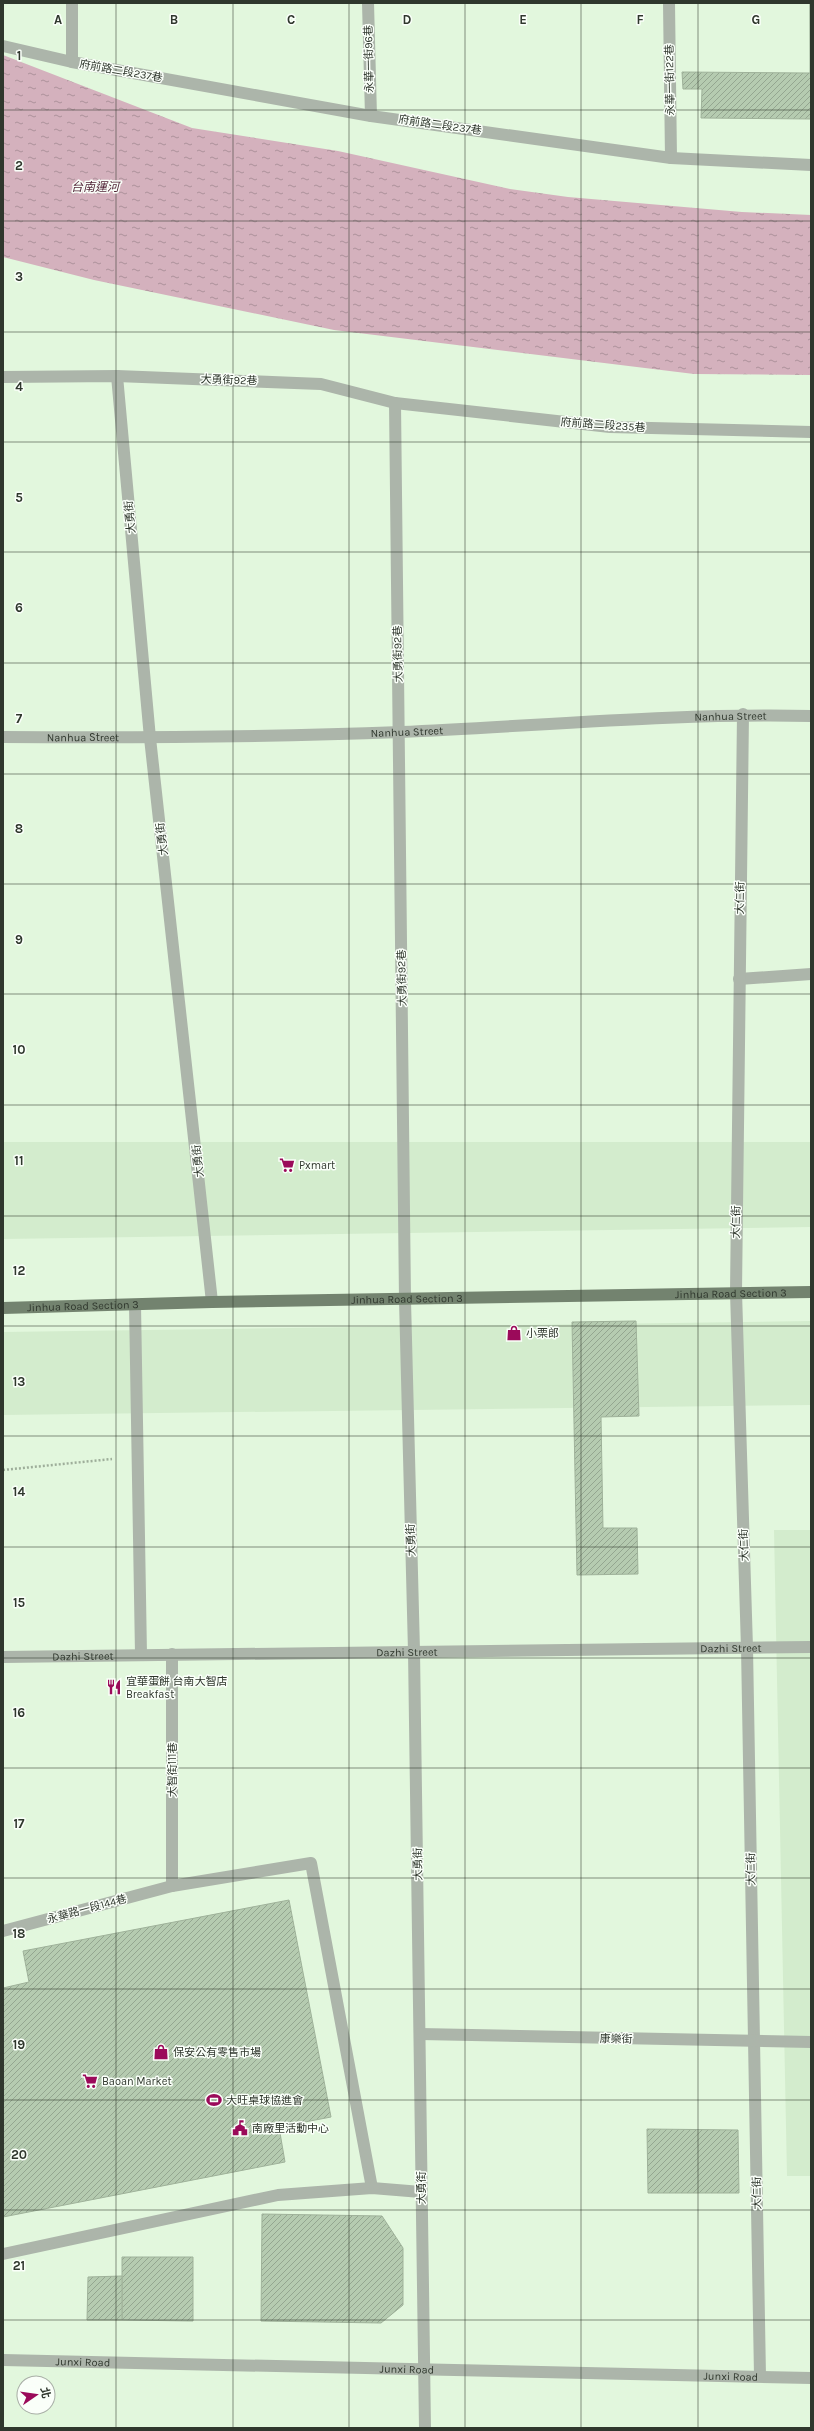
<svg xmlns="http://www.w3.org/2000/svg" width="814" height="2431" font-family="Karla,'Noto Sans TC',sans-serif">
<style>
.built{fill:#d3eccd}
.water{fill:url(#water-ripples)}
.building{fill:url(#building-hatch);stroke:#9fb29a}
.lines{fill:none;stroke-linecap:round;stroke-linejoin:round}
.path{stroke:#9eae9a;stroke-width:2.5;stroke-dasharray:2 2;stroke-linecap:butt}
.lane{stroke:#acb5aa;stroke-width:12}
.street{stroke:#acb5aa;stroke-width:12}
.primary{stroke:#73836f;stroke-width:12}
.grid{fill:none;stroke:#2f372d;stroke-width:1;stroke-opacity:0.55}
.labels{text-anchor:middle;dominant-baseline:central;stroke-width:3;stroke-linejoin:round;paint-order:stroke}
.street-label{font-size:11px;fill:#2f372d;stroke:#fafff9}
.poi-label{font-size:11px;fill:#2f372d;stroke:#fafff9;text-anchor:start}
.water-label{font-size:12px;font-style:italic;fill:#522437;stroke:#fafff9}
.grid-label{font-size:13px;text-anchor:middle;font-weight:bold;fill:#2f372d;stroke:#fafff9;stroke-width:3;stroke-linejoin:round;paint-order:stroke}
</style>
<defs>
<pattern id="water-ripples" width="26" height="14" patternUnits="userSpaceOnUse"><rect width="26" height="14" fill="#d4b1bd"/><path d="M2 4q2-2 4 0t4 0M15 11q2-2 4 0t4 0" fill="none" stroke="#ac919a"/></pattern>
<pattern id="building-hatch" width="6" height="6" patternUnits="userSpaceOnUse"><rect width="6" height="6" fill="#b5cbb0"/><path d="M-1 1l2-2M0 6l6-6M5 7l2-2" fill="none" stroke="#94a690"/></pattern>
</defs>
<rect width="100%" height="100%" fill="#e2f7dd"/>
<g class="built">
<path d="M3 1142H811V1227L3 1239Z"/>
<path d="M811 1321V1405L3 1415V1332Z"/>
<path d="M774 1530H811V2176H787Z"/>
</g>
<path class="water" d="M3 55 192 128 338 151 510 189 568 197 742 212 811 215V375L694 374 334 330 94 280 3 257Z"/>
<g class="building">
<path d="M810 3 811 119 701 118 702 89H683L682 72 810 73Z"/>
<path d="M636 1321 639 1416 601 1417 603 1528H637L638 1574 577 1575 572 1322Z"/>
<path d="M289 1900 331 2117 279 2127 285 2162 3 2217V1988L29 1982 23 1951Z"/>
<path d="M647 2129 738 2130 739 2193H648Z"/>
<path d="M262 2214 382 2216 403 2248V2305L381 2323 261 2321Z"/>
<path d="M122 2257H193V2321L122 2320Z"/>
<path d="M122 2276V2320H87L88 2277Z"/>
</g>
<g class="lines">
<path class="path" d="M3 1470 112 1459"/>
<g class="lane">
<path d="M117 376 150 738 212 1302"/>
<path d="M739 979 811 974"/>
<path d="M135 1305 141 1654"/>
<path d="M172 1654V1886"/>
<path d="M3 1931 172 1886 311 1863 372 2188"/>
<path d="M3 2254 278 2195 372 2188 421 2192"/>
</g>
<g class="street">
<path d="M72 3V62"/>
<path d="M368 3 371 116"/>
<path d="M669 3 671 158"/>
<path d="M3 46 72 62 371 116 671 158 811 165"/>
<path d="M3 377 117 376 321 384 395 403 610 427 811 432"/>
<path d="M395 403 405 1300 414 1651 425 2428"/>
<path d="M743 714 736 1292 747 1648 760 2376"/>
<path id="s1" d="M3 737C136 738 268 737 401 732 538 726 674 713 811 716"/>
<path id="s2" d="M3 1657 811 1647"/>
<path d="M420 2034 811 2042"/>
<path id="s3" d="M3 2360 811 2378"/>
</g>
<path class="primary" id="s4" d="M3 1308 212 1302 811 1292"/>
</g>
<path class="grid" d="M116 3V2428M233 3V2428M349 3V2428M465 3V2428M581 3V2428M698 3V2428M3 110H811M3 221H811M3 332H811M3 442H811M3 552H811M3 663H811M3 774H811M3 884H811M3 994H811M3 1105H811M3 1216H811M3 1326H811M3 1436H811M3 1547H811M3 1658H811M3 1768H811M3 1878H811M3 1989H811M3 2100H811M3 2210H811M3 2320H811"/>
<defs>
<g id="supermarket-bare" transform="scale(1.2)"><path d="M-6-5.5h2.5l.6 2H6L4.5 2H-2.5L-4.4-4H-6ZM-1.5 3.2a1.3 1.3 0 1 0 .1 0ZM3 3.2a1.3 1.3 0 1 0 .1 0Z" fill="#9b0a5a" stroke="#fafff9" stroke-width="2.5" paint-order="stroke"/></g>
<g id="shop-bare" transform="scale(1.2)"><path d="M-5-2.5h2.3a2.7 3.5 0 0 1 5.4 0H5L5.5 6h-11ZM-1.5-2.5h3a1.5 2.3 0 0 0-3 0Z" fill="#9b0a5a" stroke="#fafff9" stroke-width="2.5" paint-order="stroke"/></g>
<g id="restaurant-bare" transform="scale(1.2)"><path d="M-5-6h1v4h1v-4h1v4h1v-4h1v5L-1.5 .5V6h-2V.5L-5-1ZM5-6V6H3V1.5H1.5Q1.5-4 5-6Z" fill="#9b0a5a" stroke="#fafff9" stroke-width="2.5" paint-order="stroke"/></g>
<g id="stadium-bare" transform="scale(1.2)"><path d="M0-5a6.5 5 0 1 0 0 10a6.5 5 0 1 0 0-10ZM-3.5-1.8h7v3.6h-7Z" fill="#9b0a5a" stroke="#fafff9" stroke-width="2.5" paint-order="stroke"/></g>
<g id="civic-bare" transform="scale(1.2)"><path d="M-.6-6.5H3V-4.5H.6V-3L4-1V1h2V6H-6V1h2V-1L-.6-3ZM-1.2 2.5V6h2.4V2.5Z" fill="#9b0a5a" stroke="#fafff9" stroke-width="2.5" paint-order="stroke"/></g>
</defs>
<g fill-rule="evenodd">
<use href="#supermarket-bare" x="287" y="1165"/>
<use href="#shop-bare" x="514" y="1333"/>
<use href="#restaurant-bare" x="114" y="1687"/>
<use href="#shop-bare" x="161" y="2052"/>
<use href="#supermarket-bare" x="90" y="2081"/>
<use href="#stadium-bare" x="214" y="2100"/>
<use href="#civic-bare" x="240" y="2128"/>
</g>
<g class="labels">
<g class="street-label">
<text transform="translate(369 59) rotate(-91)">永華一街96巷</text>
<text transform="translate(121 71) rotate(10)">府前路二段237巷</text>
<text transform="translate(670 80) rotate(-91)">永華一街122巷</text>
<text transform="translate(440 125) rotate(8)">府前路二段237巷</text>
<text transform="translate(229 380) rotate(2)">大勇街92巷</text>
<text transform="translate(603 425) rotate(4)">府前路二段235巷</text>
<text transform="translate(130 517) rotate(-95)">大勇街</text>
<text transform="translate(398 654) rotate(-91)">大勇街92巷</text>
<text stroke="none"><textPath href="#s1" startOffset="728">Nanhua Street</textPath></text>
<text stroke="none"><textPath href="#s1" startOffset="404">Nanhua Street</textPath></text>
<text stroke="none"><textPath href="#s1" startOffset="80">Nanhua Street</textPath></text>
<text transform="translate(162 839) rotate(-97)">大勇街</text>
<text transform="translate(740 898) rotate(-89)">大仁街</text>
<text transform="translate(402 978) rotate(-91)">大勇街92巷</text>
<text transform="translate(198 1161) rotate(-96)">大勇街</text>
<text transform="translate(736 1222) rotate(-89)">大仁街</text>
<text stroke="none"><textPath href="#s4" startOffset="728">Jinhua Road Section 3</textPath></text>
<text stroke="none"><textPath href="#s4" startOffset="404">Jinhua Road Section 3</textPath></text>
<text stroke="none"><textPath href="#s4" startOffset="80">Jinhua Road Section 3</textPath></text>
<text transform="translate(411 1540) rotate(-92)">大勇街</text>
<text transform="translate(744 1545) rotate(-92)">大仁街</text>
<text stroke="none"><textPath href="#s2" startOffset="728">Dazhi Street</textPath></text>
<text stroke="none"><textPath href="#s2" startOffset="404">Dazhi Street</textPath></text>
<text stroke="none"><textPath href="#s2" startOffset="80">Dazhi Street</textPath></text>
<text transform="translate(172 1770) rotate(-90)">大智街111巷</text>
<text transform="translate(418 1864) rotate(-91)">大勇街</text>
<text transform="translate(751 1869) rotate(-91)">大仁街</text>
<text transform="translate(87 1909) rotate(-15)">永華路一段144巷</text>
<text transform="translate(616 2039) rotate(1)">康樂街</text>
<text transform="translate(421 2188) rotate(-90)">大勇街</text>
<text transform="translate(757 2193) rotate(-91)">大仁街</text>
<text stroke="none"><textPath href="#s3" startOffset="80">Junxi Road</textPath></text>
<text stroke="none"><textPath href="#s3" startOffset="404">Junxi Road</textPath></text>
<text stroke="none"><textPath href="#s3" startOffset="728">Junxi Road</textPath></text>
</g>
<g class="poi-label">
<text x="299" y="1165">Pxmart</text>
<text x="526" y="1333">小栗郎</text>
<text x="126" y="1681">宜華蛋餅 台南大智店<tspan x="126" dy="13">Breakfast</tspan></text>
<text x="173" y="2052">保安公有零售市場</text>
<text x="102" y="2081">Baoan Market</text>
<text x="226" y="2100">大旺桌球協進會</text>
<text x="252" y="2128">南廠里活動中心</text>
</g>
<g class="water-label">
<text x="95" y="187">台南運河</text>
</g>
</g>
<g class="grid-label">
<text x="58" y="24">A</text>
<text x="174" y="24">B</text>
<text x="291" y="24">C</text>
<text x="407" y="24">D</text>
<text x="523" y="24">E</text>
<text x="640" y="24">F</text>
<text x="756" y="24">G</text>
<text x="19" y="60">1</text>
<text x="19" y="170">2</text>
<text x="19" y="281">3</text>
<text x="19" y="391">4</text>
<text x="19" y="502">5</text>
<text x="19" y="612">6</text>
<text x="19" y="723">7</text>
<text x="19" y="833">8</text>
<text x="19" y="944">9</text>
<text x="19" y="1054">10</text>
<text x="19" y="1165">11</text>
<text x="19" y="1275">12</text>
<text x="19" y="1386">13</text>
<text x="19" y="1496">14</text>
<text x="19" y="1607">15</text>
<text x="19" y="1717">16</text>
<text x="19" y="1828">17</text>
<text x="19" y="1938">18</text>
<text x="19" y="2049">19</text>
<text x="19" y="2159">20</text>
<text x="19" y="2270">21</text>
</g>
<rect width="814" height="2431" fill="none" stroke="#2f372d" stroke-width="8"/>
<g transform="translate(36 2395) rotate(77)"><circle r="19" fill="#fafff9" stroke="#a9afa7"/>
<path d="M0-3L7 15L0 10L-7 15Z" fill="#9b0a5a"/>
<text y="-6" font-size="11" font-weight="bold" text-anchor="middle" fill="#2f372d">北</text>
</g>
</svg>
